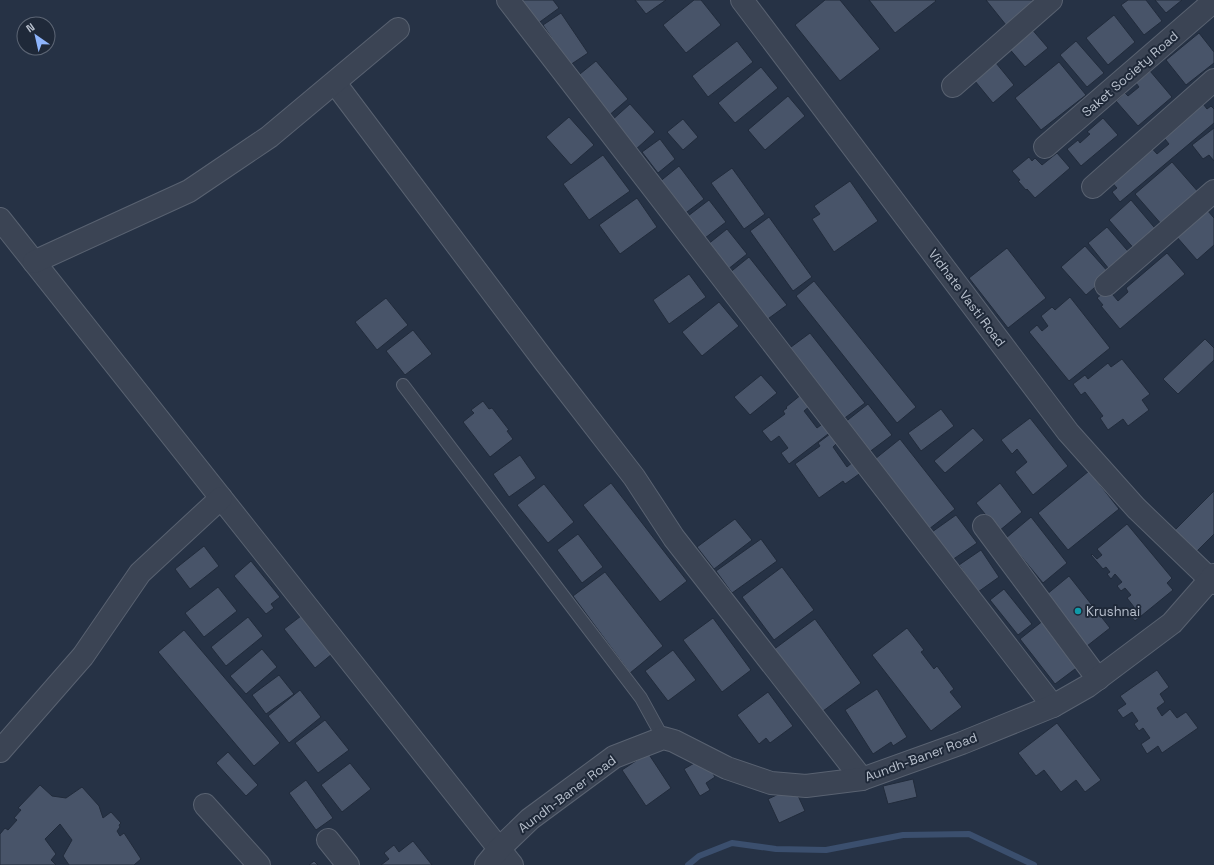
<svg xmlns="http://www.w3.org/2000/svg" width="1214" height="865" font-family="'Space Grotesk',sans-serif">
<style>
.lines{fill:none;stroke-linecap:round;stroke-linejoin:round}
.stream{stroke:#3b4f6e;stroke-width:6}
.building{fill:#485469;stroke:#212b3b}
.service-casing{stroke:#596271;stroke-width:14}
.minor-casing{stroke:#596271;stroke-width:24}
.service{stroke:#3b4454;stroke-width:12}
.minor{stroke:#3b4454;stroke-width:22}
.culture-dot{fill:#0f9aa8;stroke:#1f2939;stroke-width:1.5}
.labels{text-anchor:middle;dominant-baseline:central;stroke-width:4;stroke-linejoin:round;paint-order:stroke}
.street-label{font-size:13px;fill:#b8c0cd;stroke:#1f2939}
.poi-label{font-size:13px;fill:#b8c0cd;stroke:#1f2939;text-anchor:start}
</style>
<rect width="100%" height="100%" fill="#263245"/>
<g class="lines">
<path class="stream" d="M688 865 699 856 732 843 776 849 826 850 903 835 969 834 1034 865"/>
</g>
<g class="building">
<path d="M520 0H553L559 8 537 24Z"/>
<path d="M635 0H666L646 14Z"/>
<path d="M694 0H701L721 25 686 53 663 25Z"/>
<path d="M825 0H840L880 49 840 81 795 25Z"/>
<path d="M869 0H935L936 1 895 33Z"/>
<path d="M986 0H1036L1006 25Z"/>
<path d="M1128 0H1146L1162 21 1144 35 1121 5Z"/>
<path d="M1155 0H1182L1166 13Z"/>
<path d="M561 13 588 53 570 65 543 25Z"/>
<path d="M1114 15 1135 42 1108 65 1086 38Z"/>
<path d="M1030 27 1048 48 1025 67 1007 46Z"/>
<path d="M1199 33 1214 52V63L1186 85 1166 60Z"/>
<path d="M737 41 753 62 708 97 692 76Z"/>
<path d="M1076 41 1104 73 1087 87 1060 55Z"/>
<path d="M596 61 628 99 607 117 575 78Z"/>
<path d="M1059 62 1086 95 1041 130 1015 98Z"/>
<path d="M996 63 1014 85 993 103 975 81Z"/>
<path d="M761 67 778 88 735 123 718 103Z"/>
<path d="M1150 71 1172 97 1138 126 1116 101 1125 93 1128 96 1139 87 1136 83Z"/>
<path d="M788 96 805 116 765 150 748 130Z"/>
<path d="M1200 100 1207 109 1211 106 1214 109V123L1120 202 1112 192 1117 188 1108 178 1148 144 1157 154 1169 144 1161 134Z"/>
<path d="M630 104 655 132 635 150 610 122Z"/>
<path d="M569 117 594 145 571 165 546 137Z"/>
<path d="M1103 118 1118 135 1081 166 1067 149 1078 140 1080 143 1090 134 1087 132Z"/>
<path d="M683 119 698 137 683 150 667 132Z"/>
<path d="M1214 128V161L1209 155 1203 159 1192 145Z"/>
<path d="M660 139 675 159 658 173 642 152Z"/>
<path d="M1057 153 1070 168 1035 198 1027 189 1026 190 1018 181 1020 180 1012 171 1029 157 1032 161 1035 158 1042 165Z"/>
<path d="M603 155 630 191 589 220 563 184Z"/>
<path d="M1172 162 1200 194 1163 226 1135 194Z"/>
<path d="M679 166 704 199 683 215 658 183Z"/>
<path d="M732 168 765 214 744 229 711 183Z"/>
<path d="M850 181 878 221 834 252 812 219 820 214 814 206Z"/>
<path d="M637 198 657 227 620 254 599 225Z"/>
<path d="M709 200 726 222 705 238 688 216Z"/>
<path d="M1131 200 1159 233 1137 252 1109 220Z"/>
<path d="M1207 210 1214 218V245L1197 260 1176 236Z"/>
<path d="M769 217 812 277 793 291 750 231Z"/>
<path d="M1107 227 1133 257 1113 274 1088 243Z"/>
<path d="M727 229 747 254 722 274 702 249Z"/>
<path d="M1085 246 1110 274 1086 295 1061 267Z"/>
<path d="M1007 248 1046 298 1008 328 969 278Z"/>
<path d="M1167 253 1185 274 1120 329 1101 306 1103 305 1097 298 1108 289 1118 301 1128 292 1126 288Z"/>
<path d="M749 257 787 305 765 321 728 274Z"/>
<path d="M689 274 706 297 669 324 653 300Z"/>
<path d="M814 281 916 407 897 423 796 296Z"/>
<path d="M1070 297 1110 348 1069 381 1029 332 1037 325 1042 331 1048 326 1041 316 1052 307 1055 310Z"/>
<path d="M386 298 408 325 377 350 355 322Z"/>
<path d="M719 302 739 326 702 356 682 332Z"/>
<path d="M413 330 432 354 405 375 386 351Z"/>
<path d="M810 333 865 403 842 420 787 350Z"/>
<path d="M1205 339 1214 348V360L1178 394 1163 379Z"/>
<path d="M1122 359 1150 394 1142 400 1149 410 1128 426 1123 419 1108 430 1100 418 1103 416 1085 392 1081 395 1073 384 1085 375 1088 379 1108 363 1111 367Z"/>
<path d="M761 375 777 393 750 415 734 397Z"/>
<path d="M802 394 811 405 804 411 817 428 825 422 832 431 789 464 781 453 788 448 779 436 771 442 762 431 785 414 783 411 787 408 786 407Z"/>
<path d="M483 401 489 409 492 408 509 430 507 431 513 439 490 457 463 422 474 413 471 410Z"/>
<path d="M868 404 892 435 868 453 844 423Z"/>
<path d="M941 409 954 426 921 451 908 433Z"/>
<path d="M1030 418 1068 466 1033 495 1015 472 1027 462 1017 449 1012 454 1001 440Z"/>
<path d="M973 428 984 440 945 473 934 461Z"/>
<path d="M830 434 837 443 833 447 847 467 854 461 862 472 845 484 843 481 819 498 795 464 820 446 818 443Z"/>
<path d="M900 439 955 509 929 529 875 459Z"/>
<path d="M520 455 536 478 509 497 493 474Z"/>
<path d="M1089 471 1119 509 1068 550 1038 513Z"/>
<path d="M611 483 687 581 660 602 583 505Z"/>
<path d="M1000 483 1022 512 999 531 976 503Z"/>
<path d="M544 484 574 522 548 543 517 505Z"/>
<path d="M1214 491V534L1195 553 1173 532Z"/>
<path d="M956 515 977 543 952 560 932 532Z"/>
<path d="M1031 517 1067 563 1043 583 1006 538Z"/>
<path d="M735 519 752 540 714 569 697 547Z"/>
<path d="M1127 524 1172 578 1167 583 1173 590 1135 621 1128 613 1134 607 1127 598 1131 595 1125 588 1121 591 1117 586 1122 582 1115 574 1111 579 1107 574 1110 572 1106 567 1103 569 1091 555 1092 554 1097 559 1102 555 1097 549Z"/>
<path d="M578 534 603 567 582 583 557 550Z"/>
<path d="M761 539 777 561 732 593 716 571Z"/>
<path d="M204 546 219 566 190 589 175 569Z"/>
<path d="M981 550 999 577 978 592 959 565Z"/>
<path d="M251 561 280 597 271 604 274 608 266 614 234 576Z"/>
<path d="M782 567 814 610 774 640 742 597Z"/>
<path d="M605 572 663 646 630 673 573 596Z"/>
<path d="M1069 576 1110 628 1087 646 1046 595Z"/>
<path d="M218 587 237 611 204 637 185 613Z"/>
<path d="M1004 589 1032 624 1018 635 990 600Z"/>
<path d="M301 616 332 654 315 668 284 629Z"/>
<path d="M248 617 263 636 226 666 211 647Z"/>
<path d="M713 618 751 670 722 692 683 640Z"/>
<path d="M815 619 861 683 819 714 773 650Z"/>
<path d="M1044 620 1079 666 1055 684 1020 639Z"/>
<path d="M907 628 924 650 921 652 934 669 937 666 954 689 950 692 962 707 931 731 872 655Z"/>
<path d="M184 630 280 743 254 766 158 652Z"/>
<path d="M262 649 277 667 246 694 230 676Z"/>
<path d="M673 650 696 680 668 701 645 671Z"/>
<path d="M1157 670 1169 687 1160 694 1165 702 1157 708 1162 716 1170 709 1177 718 1186 712 1198 728 1162 753 1158 746 1147 754 1141 744 1150 738 1143 728 1139 731 1134 724 1138 721 1132 712 1123 718 1117 710 1126 704 1120 696Z"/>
<path d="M279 675 294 694 266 714 252 695Z"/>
<path d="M877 689 907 737 893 746 891 742 873 754 845 710Z"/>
<path d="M300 690 321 717 289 743 268 716Z"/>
<path d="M768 692 793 726 770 743 766 738 759 744 737 715Z"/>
<path d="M325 720 349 750 318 773 295 743Z"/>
<path d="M1057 723 1101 780 1085 792 1076 780 1061 792 1044 770 1036 776 1018 753Z"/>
<path d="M228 752 258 785 246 796 216 763Z"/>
<path d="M648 753 671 788 646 806 622 770Z"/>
<path d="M703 758 715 777 706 783 710 790 700 796 684 769Z"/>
<path d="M350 763 371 789 342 812 321 785Z"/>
<path d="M913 779 917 797 888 804 883 786Z"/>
<path d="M306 780 333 818 316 830 289 793Z"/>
<path d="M40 785 52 796 66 798 82 787 99 806 103 818 111 812 121 823 119 825 120 827 117 831 120 836 124 833 141 859 134 865H69L63 856 72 840 60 824 45 839 56 854 51 860 56 865H0V834L5 828 8 830 17 820 14 818 21 810 18 808Z"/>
<path d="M794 787 805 811 779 823 768 799Z"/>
<path d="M413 841 432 865H381L389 859 384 853 394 845 399 852Z"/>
<path d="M314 861 318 865H309Z"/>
</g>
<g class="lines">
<g class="service-casing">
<path id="service" d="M403 385 641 698 663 738"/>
</g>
<g class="minor-casing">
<g id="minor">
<path d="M508 0 1053 706"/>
<path d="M742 0 1068 432 1136 508 1214 583"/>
<path d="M335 83 545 362 634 477 674 538 862 779"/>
<path d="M953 86 1051 0"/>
<path d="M1045 147 1214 1"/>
<path d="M1093 187 1214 80"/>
<path d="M0 219 512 865"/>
<path d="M34 262 189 191 269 137 398 29"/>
<path d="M1106 285 1214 191"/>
<path d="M984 526 1098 679"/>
<path d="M0 751 83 656 140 573 221 498"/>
<path d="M205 805 259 865"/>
<path d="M328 840 348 865"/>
<path d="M486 865 500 848 530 819 614 757 663 738 674 741 727 768 771 783 806 786 862 779 962 743 1053 706 1088 686 1172 623 1214 575"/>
</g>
</g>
<use href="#service" class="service"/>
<use href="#minor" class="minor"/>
</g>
<circle class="culture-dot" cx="1078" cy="611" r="4"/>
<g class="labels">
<g class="street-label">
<text transform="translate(1130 74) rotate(-41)">Saket Society Road</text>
<text transform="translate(967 298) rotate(53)">Vidhate Vasti Road</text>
<text transform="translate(921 757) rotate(-20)">Aundh-Baner Road</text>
<text transform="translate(567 794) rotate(-37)">Aundh-Baner Road</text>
</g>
<g class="poi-label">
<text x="1086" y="611">Krushnai</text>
</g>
</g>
<g transform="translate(36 36) rotate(326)"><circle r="19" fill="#1f2939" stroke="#5c6574"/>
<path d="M0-3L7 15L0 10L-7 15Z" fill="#8eb5fd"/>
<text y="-6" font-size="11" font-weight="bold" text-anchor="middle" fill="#b8c0cd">N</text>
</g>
</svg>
